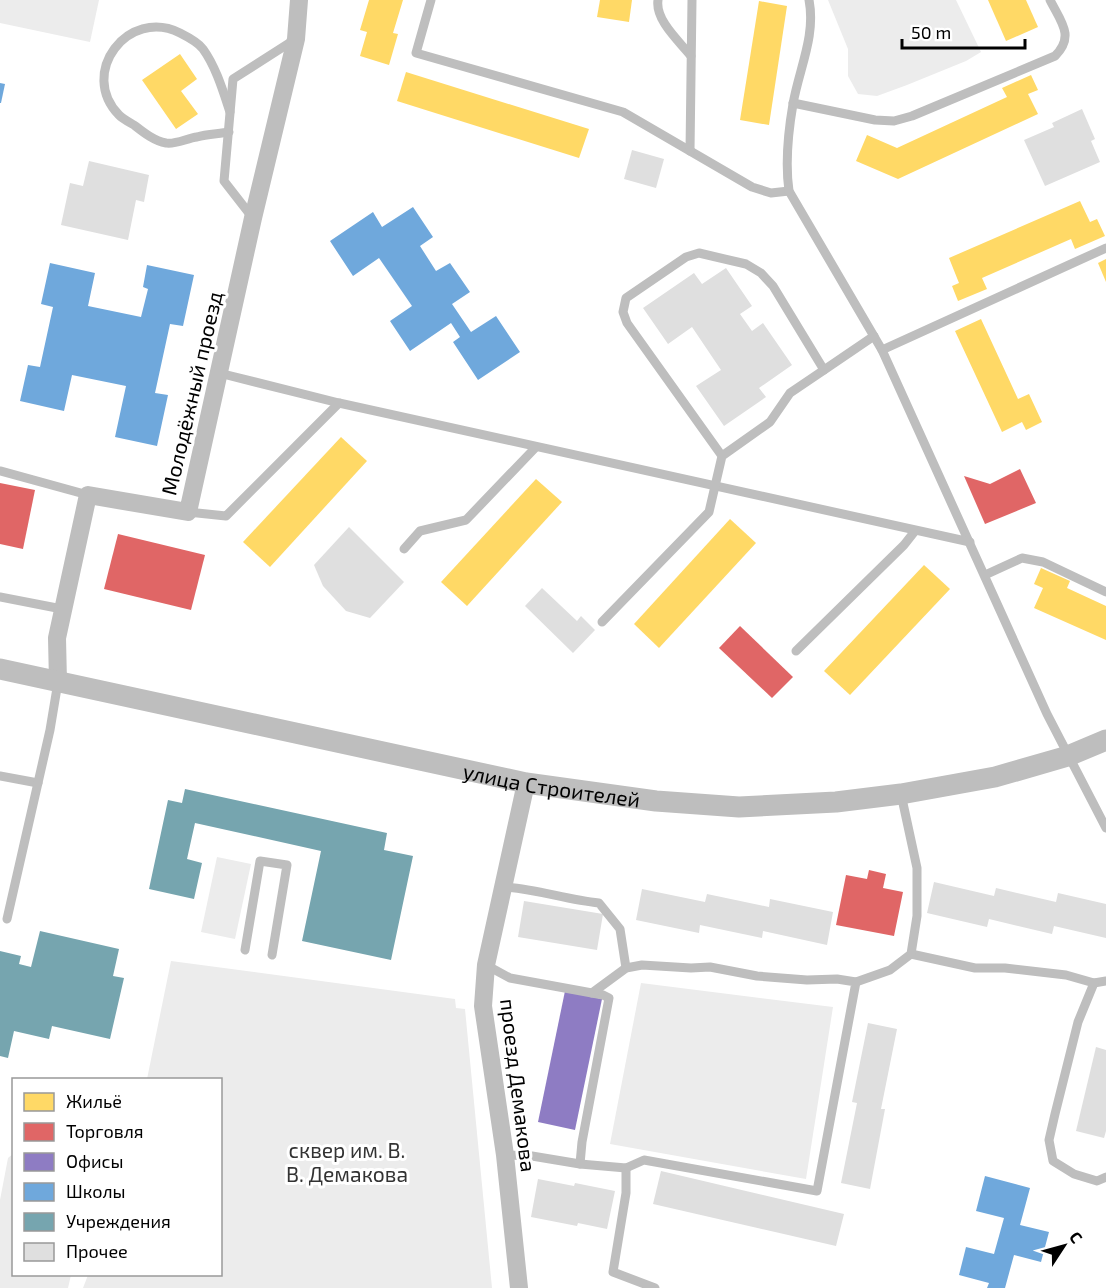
<svg xmlns="http://www.w3.org/2000/svg" width="1106" height="1288" font-family="'Exo 2',sans-serif">
<style>
.green{fill:#ececec}
.homes{fill:#ffd966}
.shops{fill:#e06666}
.offices{fill:#8e7cc3}
.schools{fill:#6fa8dc}
.public{fill:#76a5af}
.building{fill:#dfdfdf}
.lines{fill:none;stroke-linecap:round;stroke-linejoin:round}
.service{stroke:#bebebe;stroke-width:9}
.minor{stroke:#bebebe;stroke-width:18}
.tertiary{stroke:#bebebe;stroke-width:21}
.labels{text-anchor:middle;dominant-baseline:central;stroke-width:6;stroke-linejoin:round;paint-order:stroke}
.street-label{font-size:21px;fill:#000;stroke:#fff}
.park-label{font-size:21px;fill:#333;stroke:#fff}
</style>
<rect width="100%" height="100%" fill="#fff"/>
<g class="green">
<path d="M0 0H99L90 42 0 23Z"/>
<path d="M828 0H956L981 52 966 61 907 85 877 96 858 94 848 76V49Z"/>
<path d="M217 857 251 864 235 939 201 932Z"/>
<path d="M171 961 455 999 456 1008 465 1009 492 1288H83L88 1275 220 1274V1080L147 1079Z"/>
<path d="M641 983 833 1007 806 1179 610 1144Z"/>
<path d="M13 1154 14 1274 71 1275 68 1288H0V1200L8 1158Z"/>
</g>
<g class="homes">
<path d="M369 0H403L393 33 398 34 389 65 360 56 367 32 360 30Z"/>
<path d="M600 0H632L629 22 597 17Z"/>
<path d="M988 0H1026L1038 27 1006 41Z"/>
<path d="M759 1 787 6 769 125 740 120Z"/>
<path d="M180 54 197 79 181 91 198 114 176 129 142 80Z"/>
<path d="M406 72 589 129 579 158 397 101Z"/>
<path d="M1031 75 1038 90 1028 94 1038 114 898 179 856 161 867 135 897 148 1007 97 1002 88Z"/>
<path d="M1080 201 1090 222 1097 219 1105 236 1075 249 1071 239 982 278 987 289 958 301 952 286 959 283 949 258Z"/>
<path d="M1106 259V282L1098 263Z"/>
<path d="M981 319 1018 399 1029 394 1042 422 1026 430 1022 422 1002 432 955 331Z"/>
<path d="M341 437 367 461 270 567 243 542Z"/>
<path d="M536 479 562 502 467 606 441 582Z"/>
<path d="M730 519 756 543 659 648 634 624Z"/>
<path d="M924 565 950 589 850 695 824 671Z"/>
<path d="M1041 568 1070 581 1067 588 1106 606V640L1034 608 1043 588 1034 584Z"/>
</g>
<g class="shops">
<path d="M1020 469 1036 503 985 524 964 476 990 484Z"/>
<path d="M0 483 35 490 23 549 0 544Z"/>
<path d="M118 534 205 555 191 610 104 589Z"/>
<path d="M740 626 793 677 772 698 719 648Z"/>
<path d="M869 870 886 874 883 888 903 892 894 936 836 925 846 875 867 879Z"/>
</g>
<path class="offices" d="M565 991 602 999 575 1130 538 1122Z"/>
<g class="schools">
<path d="M0 83 5 84 1 103H0Z"/>
<path d="M413 207 433 237 420 246 436 271 450 263 470 292 452 304 471 332 496 316 520 352 478 380 453 342 460 337 451 323 410 351 390 321 412 306 379 258 353 276 330 241 373 212 382 227Z"/>
<path d="M50 263 95 273 88 306 141 317 148 289 143 287 147 265 194 275 183 326 170 324 155 393 168 395 157 446 115 437 126 386 72 375 64 411 20 401 28 365 40 367 53 307 41 304Z"/>
<path d="M985 1176 1030 1188 1020 1225 1049 1232 1041 1262 1014 1255 1005 1288H987L989 1283 959 1275 966 1247 994 1254 1004 1218 976 1211Z"/>
</g>
<g class="public">
<path d="M185 789 387 833 384 850 413 856 391 960 302 941 321 851 195 823 187 859 202 863 194 899 149 889 168 800 182 803Z"/>
<path d="M40 931 119 949 113 976 124 978 110 1039 52 1026 49 1039 14 1031 8 1058 0 1056V951L21 956 19 964 31 967Z"/>
</g>
<g class="building">
<path d="M1082 109 1095 139 1091 141 1100 162 1045 186 1024 140 1054 127 1052 123Z"/>
<path d="M632 150 664 159 656 188 624 179Z"/>
<path d="M89 161 149 175 144 202 136 200 128 240 61 225 70 183 83 186Z"/>
<path d="M726 268 752 306 740 314 752 331 763 323 792 365 759 388 766 397 724 426 696 386 721 370 692 327 668 344 643 308 694 273 702 284Z"/>
<path d="M349 527 404 582 370 618 346 611 323 586 314 565Z"/>
<path d="M542 588 577 621 581 616 595 630 573 653 525 606Z"/>
<path d="M934 882 994 896 996 888 1056 902 1058 893 1106 904V938L1054 926 1052 934 989 919 987 927 927 913Z"/>
<path d="M642 889 705 902 707 894 769 907 770 899 833 912 827 945 763 931 762 938 700 925 699 933 636 920Z"/>
<path d="M524 901 603 914 597 950 518 937Z"/>
<path d="M868 1023 897 1029 881 1109H885L870 1189 841 1183 857 1103 852 1102Z"/>
<path d="M1096 1047 1106 1050V1131L1104 1138 1076 1131Z"/>
<path d="M661 1171 844 1214 836 1246 653 1204Z"/>
<path d="M538 1179 574 1186 575 1183 615 1191 607 1229 578 1223 577 1226 531 1217Z"/>
</g>
<g class="lines">
<g class="service">
<path d="M431 0 416 53 623 112 752 187 771 193 789 191"/>
<path d="M658 0C655 20 679 41 691 56"/>
<path d="M809 0C816 36 799 69 793 104 788 133 785 163 789 191L882 350 1047 714 1106 828"/>
<path d="M793 103 875 120 894 121 912 116 1055 56C1075 36 1061 22 1050 0"/>
<path d="M229 132C218 134 207 134 197 137 188 138 174 145 166 143 154 141 143 132 134 125 129 122 123 119 119 115 78 73 128 7 180 33 188 37 198 42 203 49 216 67 223 91 230 112"/>
<path d="M690 151 692 0"/>
<path d="M252 217 224 181 233 79 294 40"/>
<path d="M882 350 1106 248"/>
<path d="M824 370 874 336"/>
<path d="M219 373 339 403 970 542"/>
<path d="M1 471 88 495"/>
<path d="M188 512 226 516 339 403"/>
<path d="M404 549 420 531 466 520 536 447"/>
<path d="M985 575 1022 558 1043 562 1106 592"/>
<path d="M0 597 62 609"/>
<path d="M602 622 709 512 722 456 627 323 623 312 626 298 686 257 699 253 746 264 761 273 773 286 824 370 790 393 770 422 722 456"/>
<path d="M796 651 904 545 915 531"/>
<path d="M0 776 38 783"/>
<path d="M505 887C537 889 567 900 599 903L620 929 626 968"/>
<path d="M7 919 50 730 58 682"/>
<path d="M245 950 260 861 287 865 272 955"/>
<path d="M911 954 975 968H1005L1066 975 1094 983 1106 981"/>
<path d="M486 965 510 978 603 995 609 998 582 1142 580 1164 532 1156 505 1155"/>
<path d="M856 982 890 970 911 954 917 916V868L901 794"/>
<path d="M1094 983 1078 1022 1055 1114 1049 1140 1053 1161 1074 1174 1097 1181 1106 1177"/>
<path d="M580 1164 626 1168 644 1160 817 1191 856 982 837 979 807 980 757 976 710 967 691 968 642 965 626 968 592 993"/>
<path d="M626 1168V1193L613 1272 655 1288"/>
</g>
<g class="minor">
<path d="M58 682 57 638 88 495 188 512 253 218 296 39 299 0"/>
<path d="M519 1288 505 1155 483 1006 486 965 526 783"/>
</g>
<path class="tertiary" id="s1" d="M0 669 526 783 656 801 739 807 836 802 901 794 995 777 1068 756 1106 740"/>
</g>
<g class="labels">
<g class="street-label">
<text transform="translate(191 393) rotate(-77)">Молодёжный проезд</text>
<text stroke="none"><textPath href="#s1" startOffset="564">улица Строителей</textPath></text>
<text transform="translate(519 1085) rotate(83)">проезд Демакова</text>
</g>
<g class="park-label">
<text x="347" y="1149">сквер им. В.<tspan x="347" dy="24">В. Демакова</tspan></text>
</g>
</g>
<rect x="12" y="1078" width="210" height="198" fill="#ffffff" stroke="#999999" stroke-width="1.5"/>
<rect x="24" y="1093" width="30" height="18" fill="#ffd966" stroke="#999999" stroke-width="1.5"/>
<text x="66" y="1108" font-size="18" fill="#000000">Жильё</text>
<rect x="24" y="1123" width="30" height="18" fill="#e06666" stroke="#999999" stroke-width="1.5"/>
<text x="66" y="1138" font-size="18" fill="#000000">Торговля</text>
<rect x="24" y="1153" width="30" height="18" fill="#8e7cc3" stroke="#999999" stroke-width="1.5"/>
<text x="66" y="1168" font-size="18" fill="#000000">Офисы</text>
<rect x="24" y="1183" width="30" height="18" fill="#6fa8dc" stroke="#999999" stroke-width="1.5"/>
<text x="66" y="1198" font-size="18" fill="#000000">Школы</text>
<rect x="24" y="1213" width="30" height="18" fill="#76a5af" stroke="#999999" stroke-width="1.5"/>
<text x="66" y="1228" font-size="18" fill="#000000">Учреждения</text>
<rect x="24" y="1243" width="30" height="18" fill="#dfdfdf" stroke="#999999" stroke-width="1.5"/>
<text x="66" y="1258" font-size="18" fill="#000000">Прочее</text>
<g transform="translate(1064 1246) rotate(54)" stroke="#ffffff" stroke-width="4.5" paint-order="stroke">
<path d="M0-4.5L10 22L0 15L-10 22Z" fill="#000000"/>
<text y="-9" font-size="16" font-weight="bold" text-anchor="middle" fill="#000000">С</text>
</g>
<path d="M902 39v9h123v-9" fill="none" stroke="#000000" stroke-width="3"/>
<text x="911" y="39" font-size="18" fill="#000000" stroke="#ffffff" stroke-width="4.5" paint-order="stroke">50 m</text>
</svg>
